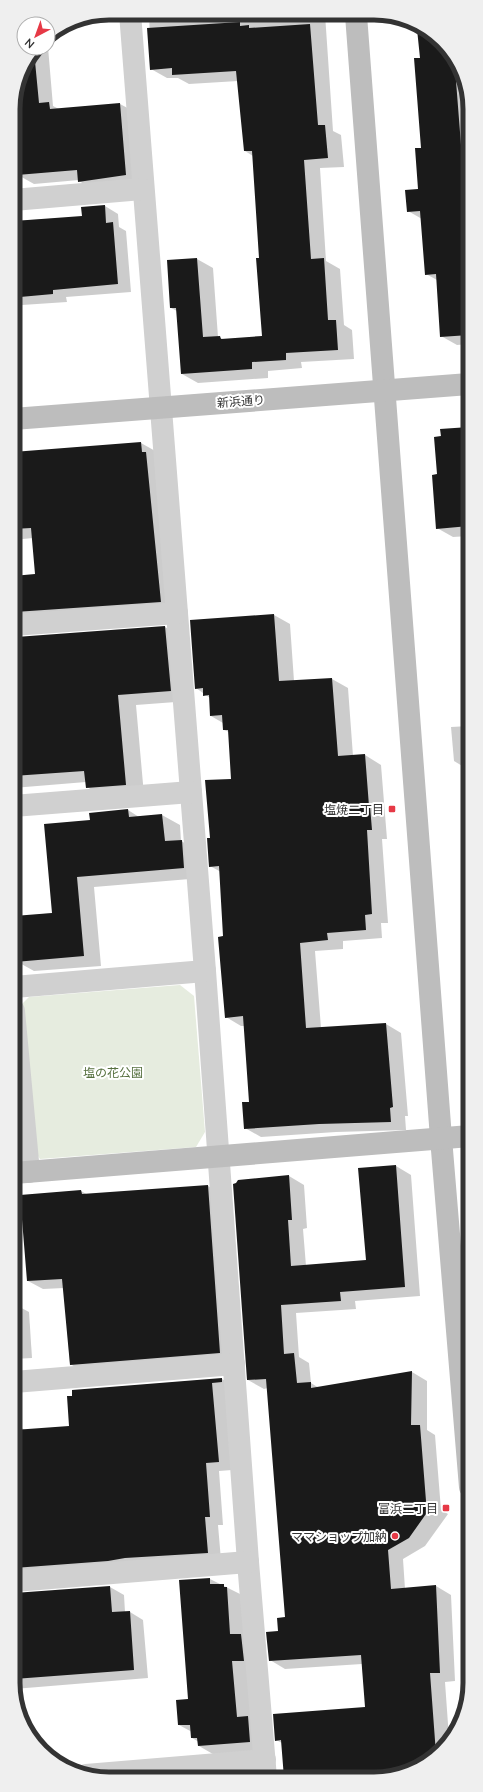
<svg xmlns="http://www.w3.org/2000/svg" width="483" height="1792" font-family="Mulish,'Noto Sans JP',sans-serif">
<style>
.green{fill:#e6ecdf}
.shadow{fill:#0003}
.building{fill:#1a1a1a}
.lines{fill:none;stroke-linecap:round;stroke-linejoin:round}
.street{stroke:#d0d0d0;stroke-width:22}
.secondary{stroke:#bdbdbd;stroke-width:22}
.poi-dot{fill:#e63946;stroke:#fff;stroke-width:1.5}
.labels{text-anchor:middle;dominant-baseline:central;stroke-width:4;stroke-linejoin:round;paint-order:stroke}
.street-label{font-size:12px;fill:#333;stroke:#fff}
.poi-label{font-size:12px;fill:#333;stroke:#fff;text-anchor:end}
.park-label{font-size:12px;fill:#56703f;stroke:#fff}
.rim{fill:none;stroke:#333;stroke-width:5}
</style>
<rect width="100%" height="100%" fill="#fff"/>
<path class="green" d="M180 985 194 996 205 1132 196 1147 40 1159 32 1147 20 1006 29 997Z"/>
<g class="shadow">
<path d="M149 13 325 14 333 131 341 135 344 167 320 168 326 261 340 269 344 325 352 330 354 359 301 362 302 368 268 371V378L198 383 182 374 177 311 171 308 197 259 213 268 218 337 225 340 263 337 260 259 253 156 245 151 238 81 189 84 178 78H167L151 69Z"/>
<path d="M418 29 446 45 469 96V344L457 345 441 336 437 280 426 274 422 219 408 211 419 190 422 149 421 59Z"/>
<path d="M48 47 53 106 59 109 120 104 135 112 141 184 94 190 79 181V180L34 184 18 175 20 72 36 48H48Z"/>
<path d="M105 206 118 214 119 227 126 231 131 292 66 297 67 302 22 305V309L13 310V221L83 217Z"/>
<path d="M469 428V536L453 537 437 528 441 430Z"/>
<path d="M141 443 157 452 178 611 13 617V577L36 575 33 538 13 540V453Z"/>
<path d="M274 615 290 624 294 681 332 679 348 688 353 756 365 755 381 765 387 839H382L388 923H381L382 938 343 941V949L315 951 321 1028 386 1024 401 1033 408 1116H405L406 1130 336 1132 261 1137 245 1128 250 1103 245 1026H241L226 1017 225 937 221 872 210 866 211 839 232 780 229 732 224 730 223 723 211 716 210 698 196 688Z"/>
<path d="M165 627 184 638 189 701 136 705 144 795 105 798 87 787 86 782 13 788V653H18L17 638Z"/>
<path d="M469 726V770L454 761 451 727Z"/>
<path d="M128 810 139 817 162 815 180 825 181 841 199 851 202 878 94 887 101 966 34 971 16 961 14 917 53 913 91 821Z"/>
<path d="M463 815H469V848L466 846Z"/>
<path d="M13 834 19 880H14Z"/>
<path d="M396 1166 411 1175 420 1296 355 1301 356 1309 296 1313 299 1357 309 1363 311 1383 319 1388 412 1372 427 1381V1430L435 1435 441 1510 448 1514 425 1546 403 1559 405 1589 436 1586 451 1595 455 1681 445 1682 449 1738 451 1739 446 1747 417 1769 387 1778H285L282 1743 276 1740 366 1708 362 1664 285 1669 270 1660 286 1618 268 1388 264 1389 248 1380 289 1176 304 1185 307 1228 303 1229 306 1266 367 1261Z"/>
<path d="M208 1186 223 1195 235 1361 86 1373 70 1364 64 1288 43 1289 28 1281 81 1191 88 1195Z"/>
<path d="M14 1304 29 1312 32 1358 14 1359Z"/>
<path d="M222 1379 236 1387 232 1470 219 1471 223 1525H218L221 1560 15 1590 16 1594 110 1587 124 1595 125 1612H130L143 1620 148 1678 14 1689V1417L15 1418 16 1427H20L25 1430 71 1427Z"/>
<path d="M210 1579 242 1595 269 1753 218 1757 199 1746V1742L192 1738V1732L179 1725 189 1700Z"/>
</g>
<g class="building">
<path d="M240 22V26L249 25V28L310 24 318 125H325L328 158 304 160 311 259 324 258 328 320H336L338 350 286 353V360L252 362V369L181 374 176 308H170L167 260 197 258 203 337 220 336 221 339 262 336 256 258H259L252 151H244L236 71 172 75V68L150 70 147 28Z"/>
<path d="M417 29 446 45 462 81H456L461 145 468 144 469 162V335L440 337 436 274 425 275 420 211 407 212 405 190 418 189 415 148H421L414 58H420Z"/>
<path d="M34 51 39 103 49 102 50 109 120 103 126 175 78 182 77 170 17 175 13 129V103L20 72Z"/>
<path d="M105 205 106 223 113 222 118 284 53 290V294L20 297 14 221 82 216 81 207Z"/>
<path d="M469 427V526L436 529 432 475 437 474 434 437 441 436 440 429Z"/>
<path d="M141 442 142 452H146L161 602 15 612 13 576 35 574 31 528 13 529V452Z"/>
<path d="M274 614 279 681 332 678 338 756 365 754 369 806H370L372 830H367L372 914 365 915 366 930 327 933 328 940 300 943 306 1028 386 1023 393 1107 390 1108 391 1122 319 1124 244 1129 242 1102H249L243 1016 225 1018 218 937 223 936 219 866 209 867 207 838H210L205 780 231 779 228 730H223L222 715 210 716 209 695 203 696V688L195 689 190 620Z"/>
<path d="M165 626 171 691 118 695 126 785 86 788 84 771 13 776V655H18L16 637Z"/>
<path d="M128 809 129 817 162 814 165 841 182 840 184 868 77 877 84 956 15 962 14 916 52 913 44 824 90 820 89 813Z"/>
<path d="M396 1165 405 1287 340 1292 341 1301 281 1305 284 1354 294 1353 297 1383 311 1382V1388L412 1371 411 1425H420L426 1501 425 1505 433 1504 409 1538 388 1550 391 1589 436 1585 440 1673H430L436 1754 417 1769 395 1776 344 1778H333V1776L284 1778 281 1740 275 1741 273 1714 365 1707 361 1655 269 1661 266 1632 278 1631 277 1618 285 1617 266 1379 247 1380 233 1184 236 1183 238 1180 289 1175 292 1220H288L291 1266 366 1260 358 1168Z"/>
<path d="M208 1185 220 1353 70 1365 62 1279 27 1281 20 1195 81 1190 82 1194Z"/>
<path d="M222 1378V1382L212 1383 219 1462 206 1463 210 1517H205L208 1553 125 1558 108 1561 14 1568V1430L69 1426 67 1396H72V1390Z"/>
<path d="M210 1578V1584H224V1587H227L230 1634H241L244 1661H232L237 1717 248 1716 250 1742 198 1746 197 1738H191L190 1725H178L176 1700 188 1699 179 1580Z"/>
<path d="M110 1586 112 1612 130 1611 134 1670 14 1679V1593Z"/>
</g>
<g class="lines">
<g class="street">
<path d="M130 13 205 971 248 1562 266 1778"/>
<path d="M13 200 142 189"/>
<path d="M13 625 177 613"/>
<path d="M13 806 191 792"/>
<path d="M14 987 205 971"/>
<path d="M14 1011 29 1172"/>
<path d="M14 1382 234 1364"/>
<path d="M14 1581 248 1562"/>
<path d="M86 1775 265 1760"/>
</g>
<g class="secondary">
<path d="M356 15 441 1138 470 1487"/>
<path d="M13 419 469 384"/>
<path d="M14 1173 470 1136"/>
</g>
</g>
<g class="poi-dot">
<rect x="388" y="805" width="8" height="8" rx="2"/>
<rect x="442" y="1504" width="8" height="8" rx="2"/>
<circle cx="395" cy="1536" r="4"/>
</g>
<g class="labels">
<g class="street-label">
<text transform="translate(241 401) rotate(-4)">新浜通り</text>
</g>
<g class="poi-label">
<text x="384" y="809">塩焼二丁目</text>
<text x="438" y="1508">富浜二丁目</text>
<text x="387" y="1536">ママショップ加納</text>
</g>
<g class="park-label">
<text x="113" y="1072">塩の花公園</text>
</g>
</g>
<path d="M0 0H483V1792H0ZM109 20H374A89 89 0 0 1 463 109V1683A89 89 0 0 1 374 1772H109A89 89 0 0 1 20 1683V109A89 89 0 0 1 109 20Z" fill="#efefef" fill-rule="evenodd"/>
<path class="rim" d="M109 20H374A89 89 0 0 1 463 109V1683A89 89 0 0 1 374 1772H109A89 89 0 0 1 20 1683V109A89 89 0 0 1 109 20Z"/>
<g transform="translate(36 36) rotate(221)"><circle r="19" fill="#ffffff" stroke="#adadad"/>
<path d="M0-3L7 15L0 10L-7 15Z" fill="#e63946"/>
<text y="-6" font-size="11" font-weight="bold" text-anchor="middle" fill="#333333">N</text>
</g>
</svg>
